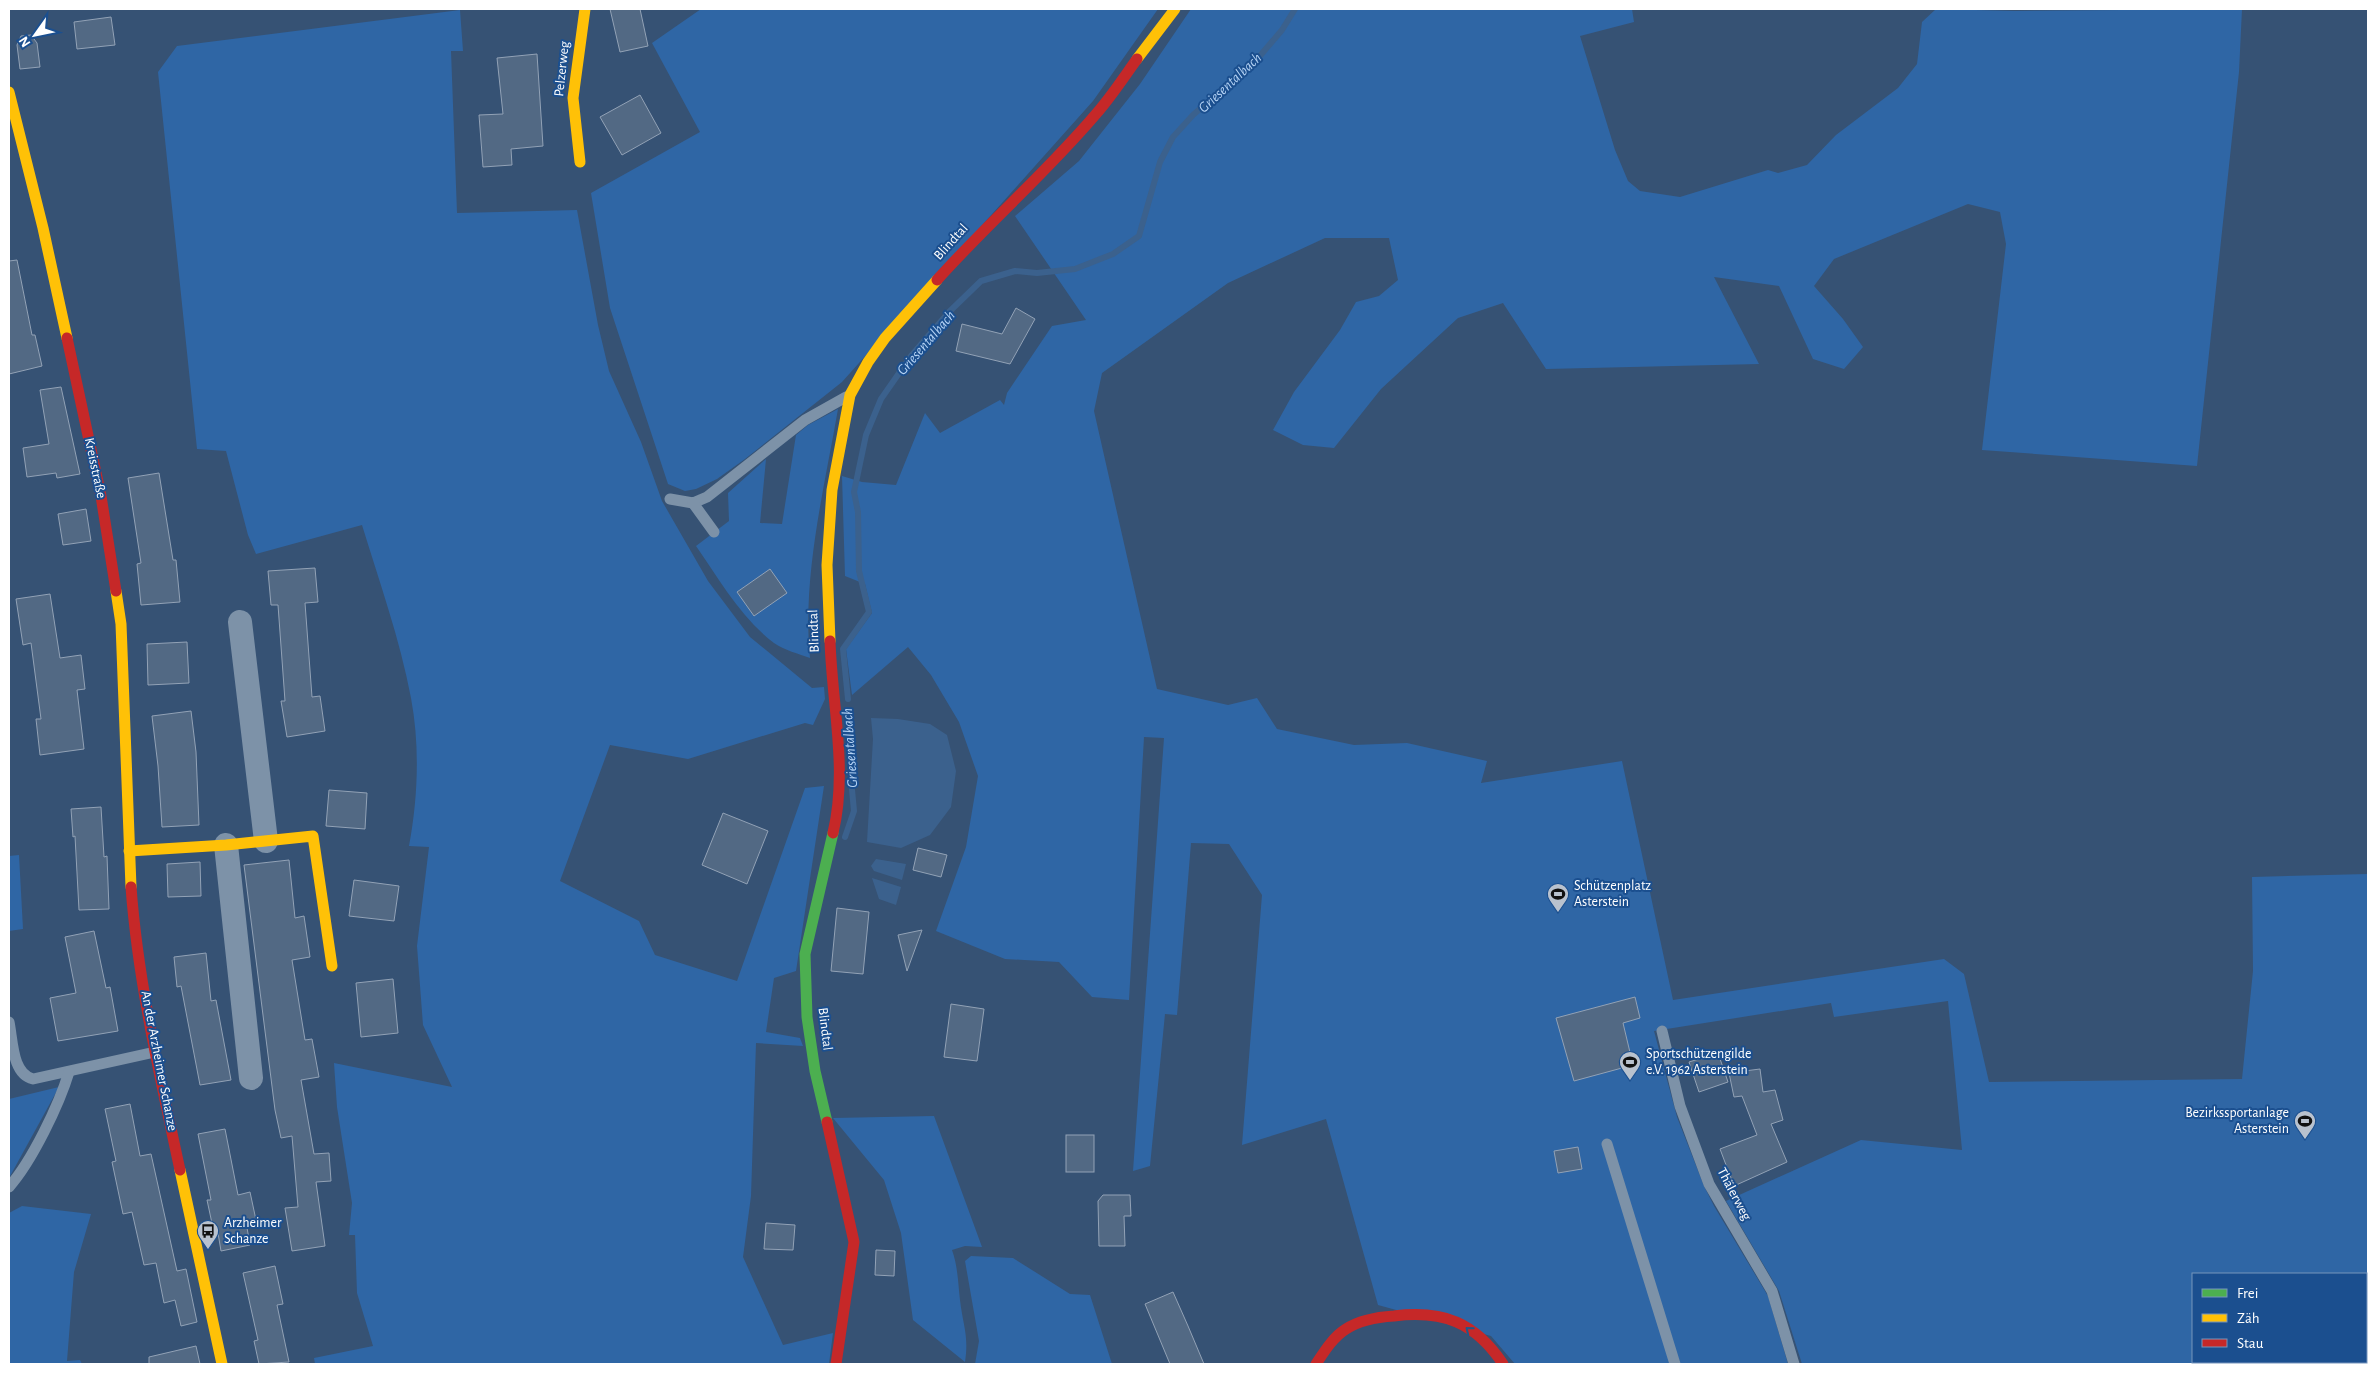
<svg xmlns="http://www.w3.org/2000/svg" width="2377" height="1373" font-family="'Alegreya Sans',sans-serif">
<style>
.green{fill:#2f66a5;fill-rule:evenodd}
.water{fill:#3b618d}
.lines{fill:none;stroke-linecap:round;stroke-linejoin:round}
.stream{stroke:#3b618d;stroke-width:6}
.building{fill:#526984;stroke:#92a2b6}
.lane{stroke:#7d92a8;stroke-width:11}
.street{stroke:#7d92a8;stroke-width:24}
.fast{stroke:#4caf50;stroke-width:11}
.slow{stroke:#ffc107;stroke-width:11}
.jam{stroke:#c62828;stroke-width:11}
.oneway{stroke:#205989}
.labels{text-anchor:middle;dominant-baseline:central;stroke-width:4;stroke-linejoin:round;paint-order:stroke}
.street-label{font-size:14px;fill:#fff;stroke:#1b4f8f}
.poi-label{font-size:14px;fill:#fff;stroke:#1b4f8f;text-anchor:start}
.water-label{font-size:15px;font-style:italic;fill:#b5d3f5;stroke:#1b4f8f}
</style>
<rect width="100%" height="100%" fill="#365274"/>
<g class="green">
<path d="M701 9H1158L1093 101 842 382 745 459 717 479 696 489 685 491 668 484 610 308 591 193 700 132 652 43Z"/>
<path d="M1191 9H1632L1634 22 1580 36 1615 150 1628 181 1640 191 1680 197 1768 170 1778 173 1807 165 1836 135 1898 88 1917 64 1922 22 1936 9 2015 11 2242 9 2239 72 2197 466 1982 450 2006 244 2000 212 1968 204 1834 259 1814 286 1843 319 1863 347 1844 369 1813 359 1779 286 1714 277 1759 364 1546 369 1503 303 1458 318 1381 389 1334 448 1303 445 1273 430 1294 392 1340 330 1356 302 1379 296 1398 280 1389 238H1325L1228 283 1102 373 1094 411 1157 689 1228 705 1257 698 1277 729 1354 745 1407 743 1487 761 1481 783 1622 761 1673 1000 1944 959 1964 974 1989 1082 2242 1079 2253 971 2252 877 2368 874V1364H1802L1779 1291 1726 1201 1861 1140 1962 1150 1948 1001 1834 1017 1831 1003 1654 1031 1677 1117 1704 1186 1714 1206 1768 1296 1788 1364H1515L1491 1336 1378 1305 1326 1119 1242 1145 1262 895 1229 844 1191 843 1177 1015 1165 1014 1150 1166 1133 1171 1164 738 1144 737 1129 1000 1092 997 1059 962 1005 959 936 931 966 847 978 776 959 722 931 675 908 647 852 695 846 649 872 613 865 584 845 576 842 476 862 482 896 485 925 413 940 433 1000 400 1004 405 1007 393 1052 326 1086 320 1015 216 1079 161 1140 84ZM2193 1274H2366V1362H2193Z"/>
<path d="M460 10 463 51H451L457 213 577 210 598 325 609 371 641 442 662 501 708 581 750 637 812 688 824 687 825 699 813 725 805 723 688 759 610 745 560 881 639 921 655 955 737 981 805 788 824 786 796 971 774 978 766 1032 800 1038 803 1046 756 1043 751 1196 743 1257 783 1345 833 1333 829 1364H315L314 1358 373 1346 357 1293 355 1235H349L352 1203 337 1107 334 1063 452 1087 423 1025 417 946 429 847 409 846C418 798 420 746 411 698 400 639 379 581 362 525L256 554 248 535 226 451 197 449 158 72 177 46Z"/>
<path d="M838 409C824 490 802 576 810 658 799 654 784 650 774 643 741 618 719 579 696 546L729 521 728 493 766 459 760 523 782 524 796 435 808 425Z"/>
<path d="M19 855 23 929 9 931V856Z"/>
<path d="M59 1087 9 1178V1099Z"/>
<path d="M934 1116 982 1247 965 1246 952 1250C958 1267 958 1283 960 1300 963 1326 969 1335 965 1362L913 1320 901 1233 884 1180 833 1118Z"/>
<path d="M22 1206 91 1214 74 1272 67 1361 80 1360 82 1364H9V1213Z"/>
<path d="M971 1256 1013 1258 1070 1294 1090 1295 1112 1364H975L979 1341 965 1261Z"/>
</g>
<g class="water">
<path d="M871 718 898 719 930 724 947 735 956 771 951 807 930 835 901 848 867 842 873 739Z"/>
<path d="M876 859 906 864 902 880 874 871 871 866Z"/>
<path d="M872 878 901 887 896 905 879 899Z"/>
</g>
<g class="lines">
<g class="stream">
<path d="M848 699 843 649 869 612 859 571 858 512 854 492 866 435 881 399 911 356 949 312 981 281 1015 271 1037 273 1075 269 1113 254 1139 236 1160 162 1173 137 1193 115 1259 57 1282 30 1295 9"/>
<path d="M845 837 854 811 851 779"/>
</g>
</g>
<g class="building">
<path d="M610 9H640L648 46 620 52Z"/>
<path d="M111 17 115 45 77 49 74 22Z"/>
<path d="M31 35 37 43 40 67 20 69 17 45 21 36Z"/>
<path d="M537 54 543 146 511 149 512 165 483 167 479 115 503 114 497 58Z"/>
<path d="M640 95 661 133 622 155 600 117Z"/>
<path d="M17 260 32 335H35L42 366 9 374V261Z"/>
<path d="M1016 308 1035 319 1010 364 956 351 962 324 1002 334Z"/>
<path d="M61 387 80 474 57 478 56 473 27 477 23 448 49 444 40 390Z"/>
<path d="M159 473 173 560H176L180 602 141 605 137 564 141 563 128 478Z"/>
<path d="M86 509 91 541 63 545 58 514Z"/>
<path d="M315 568 318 602 305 603 312 697 320 696 325 731 287 737 281 701H285L278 605H271L268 571Z"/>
<path d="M770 569 787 593 754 616 737 592Z"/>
<path d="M50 594 60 658 81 655 85 689 77 690 84 749 40 755 36 719H41L31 643 23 645 16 599Z"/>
<path d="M187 642 189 683 148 685 147 644Z"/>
<path d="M191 711 196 752 199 825 162 827 158 766 152 716Z"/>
<path d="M329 790 367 793 365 829 326 826Z"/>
<path d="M101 807 104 857 107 856 109 909 79 910 75 836 73 837 71 809Z"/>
<path d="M723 813 768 831 747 884 702 865Z"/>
<path d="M918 848 947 855 941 877 913 870Z"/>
<path d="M289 860 295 918 304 916 310 957 292 960 305 1040 312 1039 319 1077 301 1080 314 1154 329 1153 331 1181 316 1182 325 1246 292 1251 285 1208 298 1207 292 1136 281 1138 275 1110 244 865Z"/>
<path d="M200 862 201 896 168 897 167 864Z"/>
<path d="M354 880 399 886 394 921 349 916Z"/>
<path d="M837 908 869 912 863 974 831 971Z"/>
<path d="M922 930 907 971 898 935Z"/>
<path d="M94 931 106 988 110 987 118 1031 58 1041 50 998 76 993 65 937Z"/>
<path d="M206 953 211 1001 216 1000 231 1080 200 1085 181 986 177 987 174 957Z"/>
<path d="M393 979 398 1033 361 1037 356 983Z"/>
<path d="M1635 997 1640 1018 1623 1023 1633 1065 1574 1081 1556 1018Z"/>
<path d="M951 1004 984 1009 977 1061 944 1057Z"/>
<path d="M1718 1053 1728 1082 1699 1092 1689 1062Z"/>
<path d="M1760 1069 1763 1092 1775 1090 1783 1120 1771 1124 1787 1162 1734 1186 1720 1149 1757 1135 1742 1096 1734 1097 1729 1073Z"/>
<path d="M130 1104 140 1156 151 1154 177 1271 186 1269 197 1322 181 1326 175 1300 164 1303 156 1263 144 1265 132 1212 123 1214 112 1162 116 1161 105 1109Z"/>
<path d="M225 1129 238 1195 250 1192 256 1220 246 1222 250 1245 221 1251 217 1227 213 1228 207 1200H211L198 1134Z"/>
<rect x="1066" y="1135" width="28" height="37"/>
<path d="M1578 1147 1582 1169 1558 1173 1554 1151Z"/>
<path d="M1103 1195H1130L1131 1216H1124L1125 1246H1099L1098 1201Z"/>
<path d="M766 1223 795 1225 793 1250 764 1249Z"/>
<path d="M876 1250 895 1251 894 1276 875 1275Z"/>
<path d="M275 1266 283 1304 277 1305 289 1362 259 1364 254 1341 258 1340 243 1273Z"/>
<path d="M1173 1292 1188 1326 1204 1364H1170L1145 1304Z"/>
<path d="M196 1346 200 1364H149V1357Z"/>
</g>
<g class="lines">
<g class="lane">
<path d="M670 499 693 503 707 497 805 420 846 397"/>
<path d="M693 503 714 532"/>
<path d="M9 1022C13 1041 12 1074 33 1079L155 1052"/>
<path d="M1662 1031 1680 1106 1709 1184 1772 1291 1794 1364"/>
<path d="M1607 1144 1675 1364"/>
<path d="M9 1187C32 1161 59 1105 69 1072"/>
<path d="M2366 1307 2368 1306"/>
<path d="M2249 1362 2250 1364"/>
</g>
<g class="street">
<path d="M240 622 266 841"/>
<path d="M226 845 251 1078"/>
</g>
<path class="fast" d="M827 1122 815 1071 807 1017 805 954 833 833"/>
<g class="slow">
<path d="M1137 59 1175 9"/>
<path d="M9 92 43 228 67 338"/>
<path d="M580 162 573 98 585 9"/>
<path d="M116 591 121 624 131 887"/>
<path d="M830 641 827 565 832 490 850 395 868 362 885 338 937 280"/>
<path d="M129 851 226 845 313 836 332 966"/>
<path d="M180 1170 222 1364"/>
</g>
<g class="jam">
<path d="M937 280C988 223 1046 173 1096 114 1111 97 1124 77 1137 59"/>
<path d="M67 338 101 496 116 591"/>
<path d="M830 641C832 704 848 771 833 833"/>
<path d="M131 887C138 982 160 1077 180 1170"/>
<path d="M827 1122 854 1242 836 1364"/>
<path d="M1316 1364C1324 1352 1333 1337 1346 1329 1360 1320 1378 1317 1394 1316 1443 1310 1475 1322 1503 1364"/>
</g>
</g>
<defs><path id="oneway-chevron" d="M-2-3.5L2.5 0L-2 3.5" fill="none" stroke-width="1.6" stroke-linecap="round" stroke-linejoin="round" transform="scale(1.25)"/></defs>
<use class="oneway" href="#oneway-chevron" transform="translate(1469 1330) rotate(-141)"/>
<defs>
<g id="stadium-pin" transform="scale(1.125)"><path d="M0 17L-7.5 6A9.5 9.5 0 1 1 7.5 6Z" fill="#b9c2ce" stroke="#1b4f8f"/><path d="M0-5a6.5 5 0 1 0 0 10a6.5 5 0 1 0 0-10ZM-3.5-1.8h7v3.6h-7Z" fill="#111"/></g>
<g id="bus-pin" transform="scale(1.125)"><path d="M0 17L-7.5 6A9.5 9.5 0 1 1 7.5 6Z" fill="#b9c2ce" stroke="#1b4f8f"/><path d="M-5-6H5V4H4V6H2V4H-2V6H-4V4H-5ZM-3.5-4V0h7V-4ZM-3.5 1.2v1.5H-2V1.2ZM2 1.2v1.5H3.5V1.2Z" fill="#111"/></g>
</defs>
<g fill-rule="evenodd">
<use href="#stadium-pin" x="1558" y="894"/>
<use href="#stadium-pin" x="1630" y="1062"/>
<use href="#stadium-pin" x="2305" y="1121"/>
<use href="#bus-pin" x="208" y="1231"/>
</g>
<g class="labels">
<g class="street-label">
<text transform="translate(562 69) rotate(-84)">Pelzerweg</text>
<text transform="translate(951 242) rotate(-48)">Blindtal</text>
<text transform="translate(95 468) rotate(78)">Kreisstraße</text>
<text transform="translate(814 631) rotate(-92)">Blindtal</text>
<text transform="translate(825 1029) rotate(83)">Blindtal</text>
<text transform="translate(159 1061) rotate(79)">An der Arzheimer Schanze</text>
<text transform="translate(1734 1194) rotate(62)">Thälerweg</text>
</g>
<g class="poi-label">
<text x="1574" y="886">Schützenplatz<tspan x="1574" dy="16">Asterstein</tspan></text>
<text x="1646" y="1054">Sportschützengilde<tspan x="1646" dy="16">e.V. 1962 Asterstein</tspan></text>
<text x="2289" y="1113" text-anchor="end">Bezirkssportanlage<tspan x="2289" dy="16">Asterstein</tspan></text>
<text x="224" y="1223">Arzheimer<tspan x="224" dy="16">Schanze</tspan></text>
</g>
<g class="water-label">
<text transform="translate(1230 83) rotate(-43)">Griesentalbach</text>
<text transform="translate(926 343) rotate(-49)">Griesentalbach</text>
<text transform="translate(850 748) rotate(-94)">Griesentalbach</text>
</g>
</g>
<rect width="2377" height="1373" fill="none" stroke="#ffffff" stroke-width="20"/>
<rect x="2192" y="1273" width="175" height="90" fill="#1b4f8f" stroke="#7695bc"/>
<rect x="2202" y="1289" width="25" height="8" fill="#4caf50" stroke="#7695bc"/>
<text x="2237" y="1298" font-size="15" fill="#ffffff">Frei</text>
<rect x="2202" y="1314" width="25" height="8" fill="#ffc107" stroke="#7695bc"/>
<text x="2237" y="1323" font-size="15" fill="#ffffff">Zäh</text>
<rect x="2202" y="1339" width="25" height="8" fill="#c62828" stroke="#7695bc"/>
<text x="2237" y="1348" font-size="15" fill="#ffffff">Stau</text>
<g transform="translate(35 35) rotate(237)" stroke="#1b4f8f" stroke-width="4" paint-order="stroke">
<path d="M0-4L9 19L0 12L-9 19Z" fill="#ffffff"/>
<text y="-8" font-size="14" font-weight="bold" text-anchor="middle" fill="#ffffff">N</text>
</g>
</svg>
